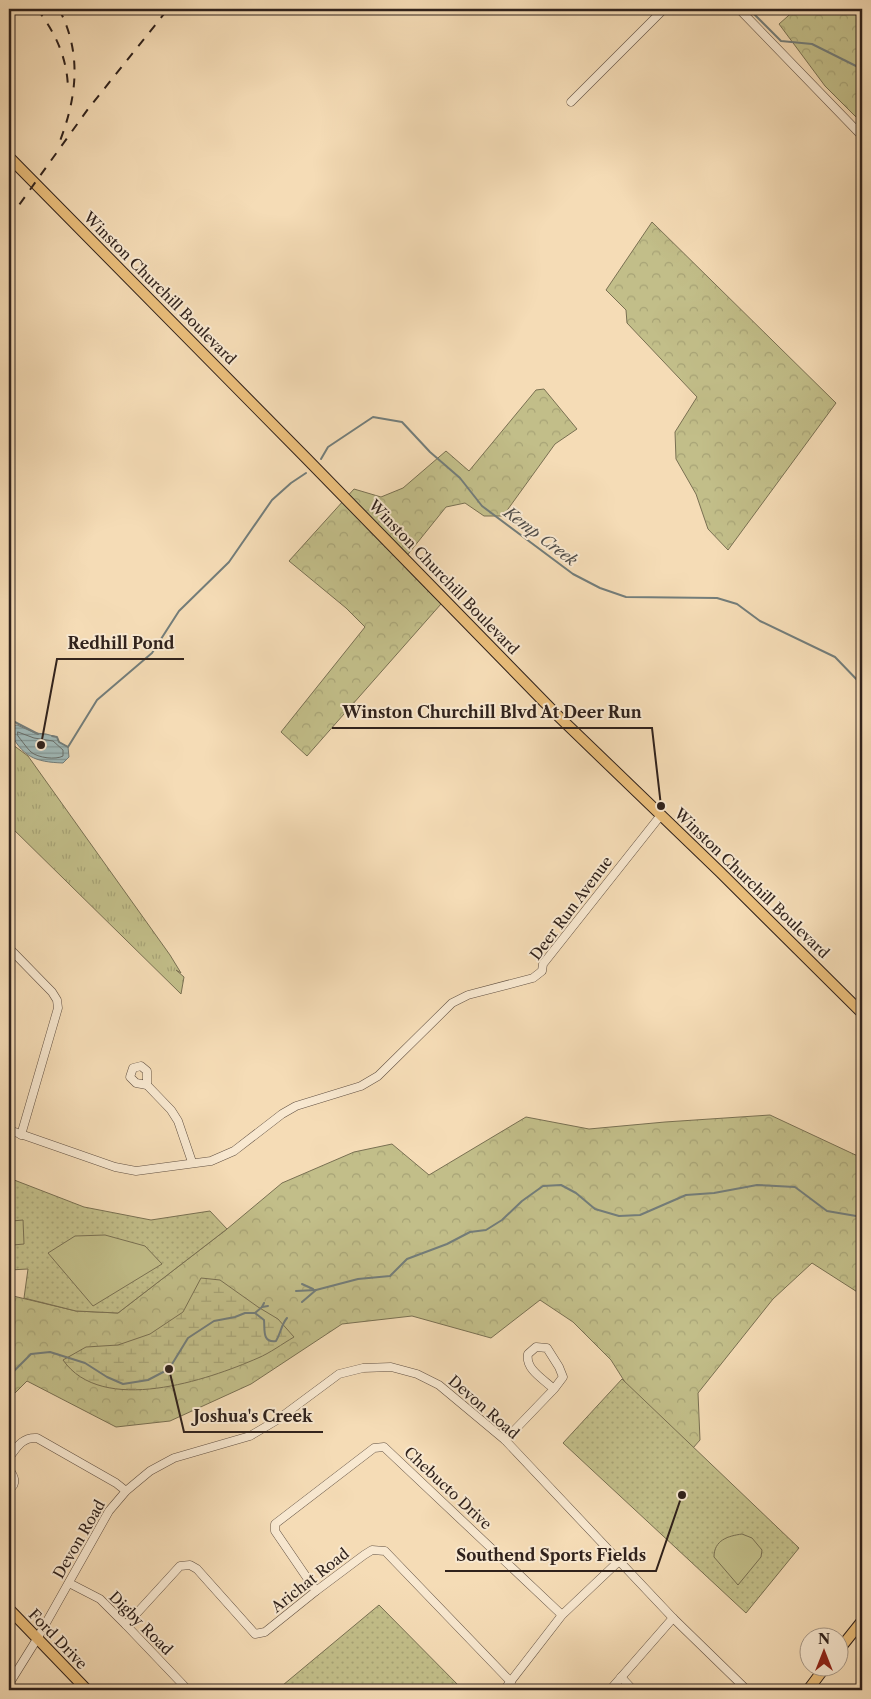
<svg xmlns="http://www.w3.org/2000/svg" width="871" height="1699" font-family="'Libre Caslon Text',serif">
<style>
.grass{fill:url(#grass-tufts);stroke:#797052}
.forest{fill:url(#forest-crowns);stroke:#797052}
.wetland{fill:url(#wetland-marsh);stroke:#797052}
.park{fill:url(#park-dots);stroke:#797052}
.pitch{fill:#c2be89;stroke:#797052}
.water{fill:url(#water-rules);stroke:#737d7a}
.lines{fill:none;stroke-linecap:round;stroke-linejoin:round}
.shore{stroke:#686e6a;stroke-width:1}
.stream{stroke:#737d7a;stroke-width:2}
.minor-casing{stroke:#615042;stroke-width:9}
.major-casing{stroke:#30221c;stroke-width:12}
.minor{stroke:#f8e8d0;stroke-width:8}
.major{stroke:#eabe7b;stroke-width:10}
.rail{stroke:#30221c;stroke-width:2;stroke-dasharray:9 9;stroke-linecap:butt}
.labels{text-anchor:middle;dominant-baseline:central;stroke-width:4;stroke-linejoin:round;paint-order:stroke}
.street-label{font-size:15px;fill:#30221c;stroke:#f8e8d0}
.water-label{font-size:16px;font-style:italic;fill:#524f4b;stroke:#f8e8d0}
.leader{fill:none;stroke:#30221c;stroke-width:2}
.callout-dot{fill:#30221c;stroke:#f8e8d0;stroke-width:2}
.callout-label{font-size:16px;text-anchor:middle;font-weight:bold;fill:#30221c;stroke:#f8e8d0;stroke-width:4;stroke-linejoin:round;paint-order:stroke}
</style>
<defs>
<pattern id="grass-tufts" width="24" height="20" patternUnits="userSpaceOnUse" patternTransform="scale(1.25)"><rect width="24" height="20" fill="#c2be89"/><path d="M3 7l-1-3M5 7V3M7 7l1-3M15 17l-1-3M17 17v-4M19 17l1-3" fill="none" stroke="#a7a376"/></pattern>
<pattern id="forest-crowns" width="20" height="18" patternUnits="userSpaceOnUse" patternTransform="scale(1.25)"><rect width="20" height="18" fill="#c2be89"/><path d="M2 6a3 3 0 1 1 6 0M12 15a3 3 0 1 1 6 0" fill="none" stroke="#a7a376"/></pattern>
<pattern id="wetland-marsh" width="20" height="14" patternUnits="userSpaceOnUse" patternTransform="scale(1.25)"><rect width="20" height="14" fill="#c2be89"/><path d="M1 5h8M5 5V1M11 12h8M15 12V8" fill="none" stroke="#a7a376"/></pattern>
<pattern id="park-dots" width="8" height="8" patternUnits="userSpaceOnUse" patternTransform="scale(1.25)"><rect width="8" height="8" fill="#c2be89"/><path d="M2 2h.1M6 6h.1" fill="none" stroke="#a7a376" stroke-width="1.8" stroke-linecap="round"/></pattern>
<pattern id="water-rules" width="6" height="5" patternUnits="userSpaceOnUse" patternTransform="scale(1.25)"><rect width="6" height="5" fill="#a0b9b8"/><path d="M0 2.5h6" fill="none" stroke="#839695"/></pattern>
</defs>
<rect width="100%" height="100%" fill="#f5dcb6"/>
<filter id="stains"><feTurbulence type="fractalNoise" baseFrequency=".004" numOctaves="4"/><feColorMatrix values="0 0 0 0 .2 0 0 0 0 .09 0 0 0 0 .02 0 0 0 .5 -.17"/></filter>
<radialGradient id="worn" r=".72"><stop offset=".6" stop-color="#630" stop-opacity="0"/><stop offset="1" stop-color="#630" stop-opacity=".3"/></radialGradient>
<path class="grass" d="M9 742 28 756 170 955 181 973 176 970 184 977 181 994 9 825Z"/>
<g class="forest">
<path d="M796 9H862V123L825 86 779 24Z"/>
<path d="M652 222 836 403 728 550 708 529 696 494 676 459 675 432 697 397 627 323 626 310 606 290Z"/>
<path d="M544 389 577 429 555 444 503 516H484L465 503 446 507 401 563 441 604 307 756 281 732 365 627 346 608 289 561 354 489 381 497 403 488 446 451 469 471 536 390Z"/>
<path d="M770 1115 862 1158V1295L812 1263 773 1299 698 1393 700 1440 693 1448 635 1398 611 1360 573 1322 540 1300 491 1338 412 1316 342 1324 251 1384 170 1421 116 1427 27 1381 9 1399V1295L76 1311 118 1313 227 1229 282 1183 354 1152 392 1144 429 1175 526 1117 589 1129 665 1122Z"/>
</g>
<path class="wetland" d="M201 1278 220 1280 258 1307 278 1319 294 1337C282 1344 270 1353 258 1358 208 1380 102 1416 63 1360L86 1347 118 1345 150 1334 183 1312Z"/>
<g class="park">
<path d="M9 1178 84 1207 151 1220 210 1211 227 1229 118 1313 76 1311 24 1298 28 1269 9 1270Z"/>
<path d="M622 1379 799 1548 746 1613 563 1443Z"/>
<path d="M379 1605 463 1690H276H277Z"/>
</g>
<g class="pitch">
<path d="M23 1220 24 1244 13 1245 12 1221Z"/>
<path d="M105 1235 145 1246 162 1264 93 1306 48 1253 75 1236Z"/>
<path d="M742 1534 752 1538 762 1550 761 1557 738 1585 714 1557C714 1540 728 1536 742 1534Z"/>
</g>
<path class="water" d="M17 725 35 733 46 734 57 737 59 742 68 747 69 757 63 763C35 762 22 757 9 730V726Z"/>
<g class="lines">
<path class="shore" d="M18 732 34 738 53 741 63 750V756C56 760 38 758 31 752 26 747 22 741 18 736Z"/>
<g class="stream">
<path d="M749 9 781 41 812 44 862 69"/>
<path d="M321 459 328 447 373 417 402 422 430 452 460 478 482 506 573 574 600 588 626 597 717 598 737 604 760 621 835 657 862 685"/>
<path d="M9 719 38 734"/>
<path d="M52 736 57 737 59 742 68 747 97 700 152 653 179 611 229 562 272 500 291 483 306 473"/>
<path d="M302 1284 313 1289"/>
<path d="M296 1291 316 1290"/>
<path d="M302 1302 316 1290 358 1279 390 1276 407 1259 447 1244 470 1232 486 1230 502 1220 522 1201 543 1186 561 1185 576 1193 595 1209 619 1216 640 1215 686 1195 714 1193 757 1185 795 1187 827 1211 862 1217"/>
<path d="M262 1307 268 1306"/>
<path d="M255 1313 262 1307 264 1303"/>
<path d="M9 1376 31 1354 50 1352 85 1363 107 1377 123 1384 148 1380 169 1369 188 1338 214 1321 235 1317 245 1313H255L264 1320C265 1330 262 1343 276 1341 281 1333 281 1325 287 1318"/>
</g>
<g class="minor-casing">
<g id="minor">
<path d="M739 9 862 136"/>
<path d="M571 102 664 9"/>
<path d="M9 948 52 992 57 1000 58 1008 21 1135"/>
<path d="M141 1066 147 1071V1085L136 1083 130 1077 133 1068Z"/>
<path d="M147 1085 171 1110 178 1121 192 1162"/>
<path d="M9 1130 115 1167 136 1171 211 1161 234 1151 282 1114 296 1106 361 1086 378 1076 452 1003 468 995 533 978 542 971 543 964 661 815"/>
<path d="M505 1440 554 1389 563 1377 559 1367 547 1348 536 1347 528 1354C525 1369 543 1379 554 1389"/>
<path d="M9 1458C17 1447 22 1437 37 1438L116 1483 126 1491"/>
<path d="M9 1469C14 1476 18 1484 9 1489"/>
<path d="M69 1583 100 1599 126 1625 188 1690"/>
<path d="M316 1591 275 1531V1524L374 1448 384 1447 562 1615"/>
<path d="M126 1625 180 1566 190 1565 197 1569 255 1634 265 1632 316 1591 364 1555 372 1550 385 1551 511 1682"/>
<path d="M621 1677 633 1690"/>
<path d="M9 1684 37 1639 109 1511 126 1491 150 1471 174 1458 250 1436 277 1420 339 1374 363 1368 391 1367 417 1374 439 1385 505 1440 673 1618 747 1690"/>
<path d="M504 1690 562 1615 619 1561"/>
<path d="M610 1690 673 1618"/>
</g>
</g>
<g class="major-casing">
<g id="major">
<path d="M9 157 307 459 554 712 720 872 862 1013"/>
<path d="M9 1609 87 1690"/>
<path d="M838 1651 862 1621"/>
<path d="M808 1690 826 1666"/>
</g>
</g>
<use href="#minor" class="minor"/>
<use href="#major" class="major"/>
<g class="rail">
<path d="M37 9C56 33 68 60 68 91"/>
<path d="M59 9C82 53 77 96 60 141"/>
<path d="M9 219 88 109 168 9"/>
</g>
</g>
<g class="labels">
<g class="street-label">
<text transform="translate(160 288) rotate(45)">Winston Churchill Boulevard</text>
<text transform="translate(444 577) rotate(46)">Winston Churchill Boulevard</text>
<text transform="translate(752 883) rotate(44)">Winston Churchill Boulevard</text>
<text transform="translate(571 908) rotate(-53)">Deer Run Avenue</text>
<text transform="translate(484 1407) rotate(41)">Devon Road</text>
<text transform="translate(448 1488) rotate(43)">Chebucto Drive</text>
<text transform="translate(79 1539) rotate(-60)">Devon Road</text>
<text transform="translate(310 1580) rotate(-38)">Arichat Road</text>
<text transform="translate(141 1623) rotate(45)">Digby Road</text>
<text transform="translate(58 1639) rotate(46)">Ford Drive</text>
</g>
<g class="water-label">
<text transform="translate(541 536) rotate(37)">Kemp Creek</text>
</g>
</g>
<path class="leader" d="M41 745L57 659H184M661 806L652 728H332M169 1369L184 1432H323M682 1495L656 1571H445"/>
<g class="callout-dot">
<circle cx="41" cy="745" r="5"/>
<circle cx="661" cy="806" r="5"/>
<circle cx="169" cy="1369" r="5"/>
<circle cx="682" cy="1495" r="5"/>
</g>
<g class="callout-label">
<text x="121" y="649">Redhill Pond</text>
<text x="492" y="718">Winston Churchill Blvd At Deer Run</text>
<text x="253" y="1422">Joshua's Creek</text>
<text x="551" y="1561">Southend Sports Fields</text>
</g>
<rect width="871" height="1699" fill="none" stroke="#f5dcb6" stroke-width="30"/>
<rect x="10" y="10" width="851" height="1679" fill="none" stroke="#30221c" stroke-width="2.5"/>
<rect x="15" y="15" width="841" height="1669" fill="none" stroke="#30221c"/>
<g transform="translate(824 1652)"><circle r="24" fill="#f8e8d0" stroke="#a89988"/>
<path d="M0-4L9 19L0 12L-9 19Z" fill="#8f2418"/>
<text y="-8" font-size="14" font-weight="bold" text-anchor="middle" fill="#30221c">N</text>
</g>
<rect width="100%" height="100%" filter="url(#stains)"/>
<rect width="100%" height="100%" fill="url(#worn)"/>
</svg>
